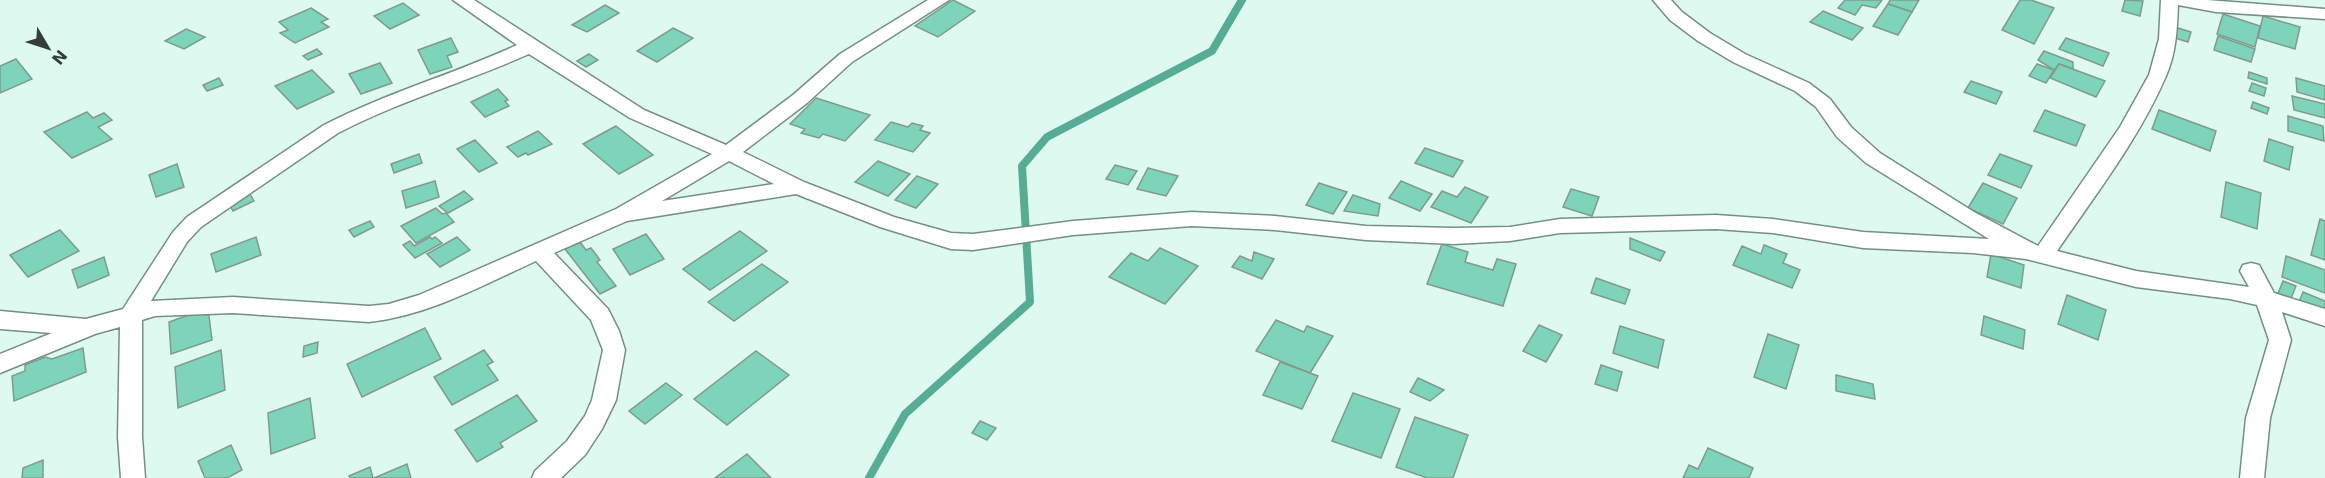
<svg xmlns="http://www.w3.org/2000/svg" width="2325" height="478" font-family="'DejaVu Sans',sans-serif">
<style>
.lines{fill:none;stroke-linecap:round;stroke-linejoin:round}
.stream{stroke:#56ad93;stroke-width:8}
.building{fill:#7dd4b9;stroke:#809a91;stroke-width:1.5}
.street-casing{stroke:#758f86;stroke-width:3}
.street{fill:#fff;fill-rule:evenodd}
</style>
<rect width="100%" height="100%" fill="#defaf0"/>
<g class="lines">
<path class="stream" d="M869 478 905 414 1030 302 1022 166 1047 137 1212 51 1242 0"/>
</g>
<g class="building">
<path d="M953 0 975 11 938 37 915 26Z"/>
<path d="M1845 0H1882L1876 8 1862 5 1855 15 1838 8Z"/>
<path d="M1890 0H1919L1912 12 1888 4Z"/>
<path d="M2020 0H2031L2054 8 2034 44 2002 30Z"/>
<path d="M2125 0 2143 1 2140 16 2122 11Z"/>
<path d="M403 3 419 15 390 29 374 16Z"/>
<path d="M1888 4 1912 12 1898 35 1873 26Z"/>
<path d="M605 5 619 13 587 32 572 25Z"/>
<path d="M311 8 328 19 321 22 329 27 295 43 280 33 288 30 279 22Z"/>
<path d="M1823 11 1863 28 1852 40 1810 22Z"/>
<path d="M2223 14 2260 26 2255 47 2217 34Z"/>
<path d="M2263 16 2300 27 2295 49 2258 38Z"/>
<path d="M673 28 693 38 657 62 637 51Z"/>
<path d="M2178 28 2191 32 2188 42 2175 38Z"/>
<path d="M186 29 205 37 184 49 165 41Z"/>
<path d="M2218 36 2255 49 2251 62 2214 50Z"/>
<path d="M451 38 458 52 447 56 452 67 430 74 418 50Z"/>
<path d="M2066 38 2109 53 2103 66 2059 49Z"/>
<path d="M317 49 322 54 308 60 303 56Z"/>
<path d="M2044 51 2073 62V69L2059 64 2054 70 2038 60Z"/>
<path d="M589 54 598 60 586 67 577 61Z"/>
<path d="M16 59 32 79 0 93V66Z"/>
<path d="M380 63 392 83 361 94 349 74Z"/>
<path d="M2037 64 2054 70 2046 83 2029 76Z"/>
<path d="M2059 64 2105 81 2096 97 2050 78Z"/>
<path d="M312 70 334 92 297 109 275 86Z"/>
<path d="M2249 72 2267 78V84L2248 78Z"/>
<path d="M219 78 223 85 207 91 203 85Z"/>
<path d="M2296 78 2325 86V100L2297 92Z"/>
<path d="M1971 81 2002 92 1996 104 1964 92Z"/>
<path d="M2252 83 2266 88 2264 96 2249 91Z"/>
<path d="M498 89 508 100 505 101 509 106 485 117 471 102Z"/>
<path d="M2292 96 2325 104V118L2294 110Z"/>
<path d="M816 98 870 115 845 141 823 134 819 138 801 133 805 129 790 124Z"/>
<path d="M2253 102 2269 108 2267 114 2251 108Z"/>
<path d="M2045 110 2085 125 2076 146 2034 131Z"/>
<path d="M2159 110 2216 131 2210 151 2152 129Z"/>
<path d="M87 112 93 118 104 113 112 120 98 127 112 139 72 158 44 132Z"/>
<path d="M2288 116 2323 126 2324 141 2288 131Z"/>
<path d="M891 122 908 127 912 123 923 126 920 130 930 133 913 152 875 140Z"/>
<path d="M616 126 653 155 619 174 583 144Z"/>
<path d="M538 131 552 144 528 155 526 153 518 157 507 147Z"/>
<path d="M2269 139 2293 147 2289 170 2264 161Z"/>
<path d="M475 140 497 163 479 172 457 149Z"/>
<path d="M1425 148 1463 161 1453 177 1415 163Z"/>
<path d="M419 154 422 163 394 173 391 164Z"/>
<path d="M2000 154 2032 166 2021 188 1988 175Z"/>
<path d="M878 161 910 174 888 196 855 182Z"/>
<path d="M177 164 184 187 156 197 149 175Z"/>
<path d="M1115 165 1137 171 1128 185 1106 179Z"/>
<path d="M1148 168 1178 176 1166 196 1137 189Z"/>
<path d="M917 176 938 184 916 208 895 200Z"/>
<path d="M435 181 439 197 406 208 402 191Z"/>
<path d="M1401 181 1432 194 1420 211 1389 198Z"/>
<path d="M2226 182 2261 193 2257 229 2221 217Z"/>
<path d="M1319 183 1347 192 1333 214 1306 205Z"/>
<path d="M1983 183 2017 198 2003 224 1968 208Z"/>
<path d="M1465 187 1488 197 1471 223 1431 207 1442 191 1457 197Z"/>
<path d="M1571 189 1599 197 1592 216 1563 207Z"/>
<path d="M464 191 473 199 448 213 439 206Z"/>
<path d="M250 194 254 201 233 211 229 204Z"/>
<path d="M1353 195 1380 204 1378 216 1344 211Z"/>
<path d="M436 208 442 214 446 213 454 222 416 243 401 226Z"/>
<path d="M2320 219 2325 221V260L2311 255Z"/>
<path d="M370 221 374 227 354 237 349 230Z"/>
<path d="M60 230 79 251 28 277 10 255Z"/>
<path d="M740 231 767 251 710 290 683 269Z"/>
<path d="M646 234 664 259 630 275 613 249Z"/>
<path d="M256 237 261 255 216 272 211 254Z"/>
<path d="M430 237 432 239 435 237 442 243 415 258 403 245 410 241 414 246Z"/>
<path d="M457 237 470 250 440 267 427 254Z"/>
<path d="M1630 238 1665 252 1660 261 1630 249Z"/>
<path d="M580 242 586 250 591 248 600 260 597 262 616 286 600 294 565 249Z"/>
<path d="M1442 244 1468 252 1465 262 1493 270 1497 259 1516 264 1503 306 1427 284Z"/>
<path d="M1764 245 1787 254 1783 263 1800 270 1792 288 1733 265 1742 246 1761 254Z"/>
<path d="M1160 248 1198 266 1165 304 1109 277 1131 253 1148 261Z"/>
<path d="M1254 252 1274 259 1262 279 1232 267 1240 256 1252 261Z"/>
<path d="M1991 254 2024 265 2021 288 1987 277Z"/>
<path d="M2286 256 2325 270V293L2282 277Z"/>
<path d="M104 257 109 275 78 288 72 270Z"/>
<path d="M762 264 788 282 734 321 708 302Z"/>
<path d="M1596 278 1630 290 1625 304 1591 293Z"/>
<path d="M2283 281 2296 286 2290 301 2277 296Z"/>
<path d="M2303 292 2325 301V313L2299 302Z"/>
<path d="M2067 295 2106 310 2098 340 2058 324Z"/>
<path d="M208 308 212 340 171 354 169 322Z"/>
<path d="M1984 316 2025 330 2023 349 1981 335Z"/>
<path d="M1276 320 1304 332 1307 326 1333 336 1310 373 1256 351Z"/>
<path d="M1539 325 1562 335 1546 362 1523 351Z"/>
<path d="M1620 326 1664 340 1658 368 1613 353Z"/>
<path d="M425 328 441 359 362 397 347 364Z"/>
<path d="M1768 334 1799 345 1786 389 1754 377Z"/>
<path d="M318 342 317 353 303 357 304 346Z"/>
<path d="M83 348 86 372 14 401 12 376 25 371V365L45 357 52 359Z"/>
<path d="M221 350 225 390 178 408 175 367Z"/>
<path d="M484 350 493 362 487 365 498 380 452 405 434 377Z"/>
<path d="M756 351 789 375 727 425 694 399Z"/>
<path d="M1280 362 1318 376 1302 409 1263 395Z"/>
<path d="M1601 365 1622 372 1617 391 1595 384Z"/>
<path d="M1836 375 1873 384 1875 399 1836 391Z"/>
<path d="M1418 378 1444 390 1430 401 1410 392Z"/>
<path d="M666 383 682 395 645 424 629 411Z"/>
<path d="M1353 393 1400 409 1381 458 1332 441Z"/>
<path d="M517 395 537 421 500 443 503 447 477 462 455 430Z"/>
<path d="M310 398 315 438 271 454 268 413Z"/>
<path d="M1415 417 1468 435 1453 478H1427L1396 467Z"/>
<path d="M980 421 996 428 987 440 972 433Z"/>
<path d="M231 445 242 470 227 478H205L198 461Z"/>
<path d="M1708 448 1753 468 1749 478H1683L1689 465 1698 469Z"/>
<path d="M747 454 771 478H715Z"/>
<path d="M43 460V478H22L23 468Z"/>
<path d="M407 464 411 478H374Z"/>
<path d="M370 467 373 478H350L349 476Z"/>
</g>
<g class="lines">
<g class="street-casing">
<path id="street" d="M453 0H474L644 110 726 145 793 95 840 54 928 0H949L852 62 807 103 743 152 804 182 894 217 951 233 973 234 1073 221 1192 212 1275 216 1366 226 1454 228 1510 227 1560 219 1716 215 1773 219 1863 232 1989 239 1866 163 1837 137 1816 107 1795 91 1733 62 1698 41 1670 20 1653 0H1671L1682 12 1710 33 1745 54 1809 83 1830 99 1851 127 1880 153 1974 212 2038 246 2120 127 2149 75 2159 39 2161 0H2207L2325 9V19L2216 12 2178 5C2177 29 2176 54 2166 76 2139 139 2095 195 2057 251L2136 271 2249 287 2240 271 2243 265 2251 263 2259 265 2274 293 2325 309V326L2282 312 2291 340 2270 418 2264 478H2240L2246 418 2269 340 2257 305 2230 299 2136 287 2026 259 1973 253 1863 248 1773 233 1716 229 1560 233 1510 241 1454 244 1366 240 1275 230 1192 226 1073 235 973 250 951 249 880 227 796 194 627 221 554 253 608 309 619 331 625 350 616 400 602 429 585 455 561 478H532L535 471 567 441 585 416 592 400 603 350 591 320 536 261C483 285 428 316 369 322L233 313 155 316 142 320V437L145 478H121L118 437 120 327 95 334 0 373V354L52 333 0 329V311L86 319 123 309 173 232 187 217 324 125C386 93 454 74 517 45ZM529 54 630 118 712 154 616 209 419 295 389 304 369 306 233 297 151 301 187 242 201 227 338 133C399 101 466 82 529 54ZM729 161 774 184 662 201Z"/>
</g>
<use href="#street" class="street"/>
</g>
<g transform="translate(48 48) rotate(129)" stroke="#defaf0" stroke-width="4.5" paint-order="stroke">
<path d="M0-4.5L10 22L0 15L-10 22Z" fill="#333d3a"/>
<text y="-9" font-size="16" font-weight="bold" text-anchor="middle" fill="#333d3a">N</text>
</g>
</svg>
